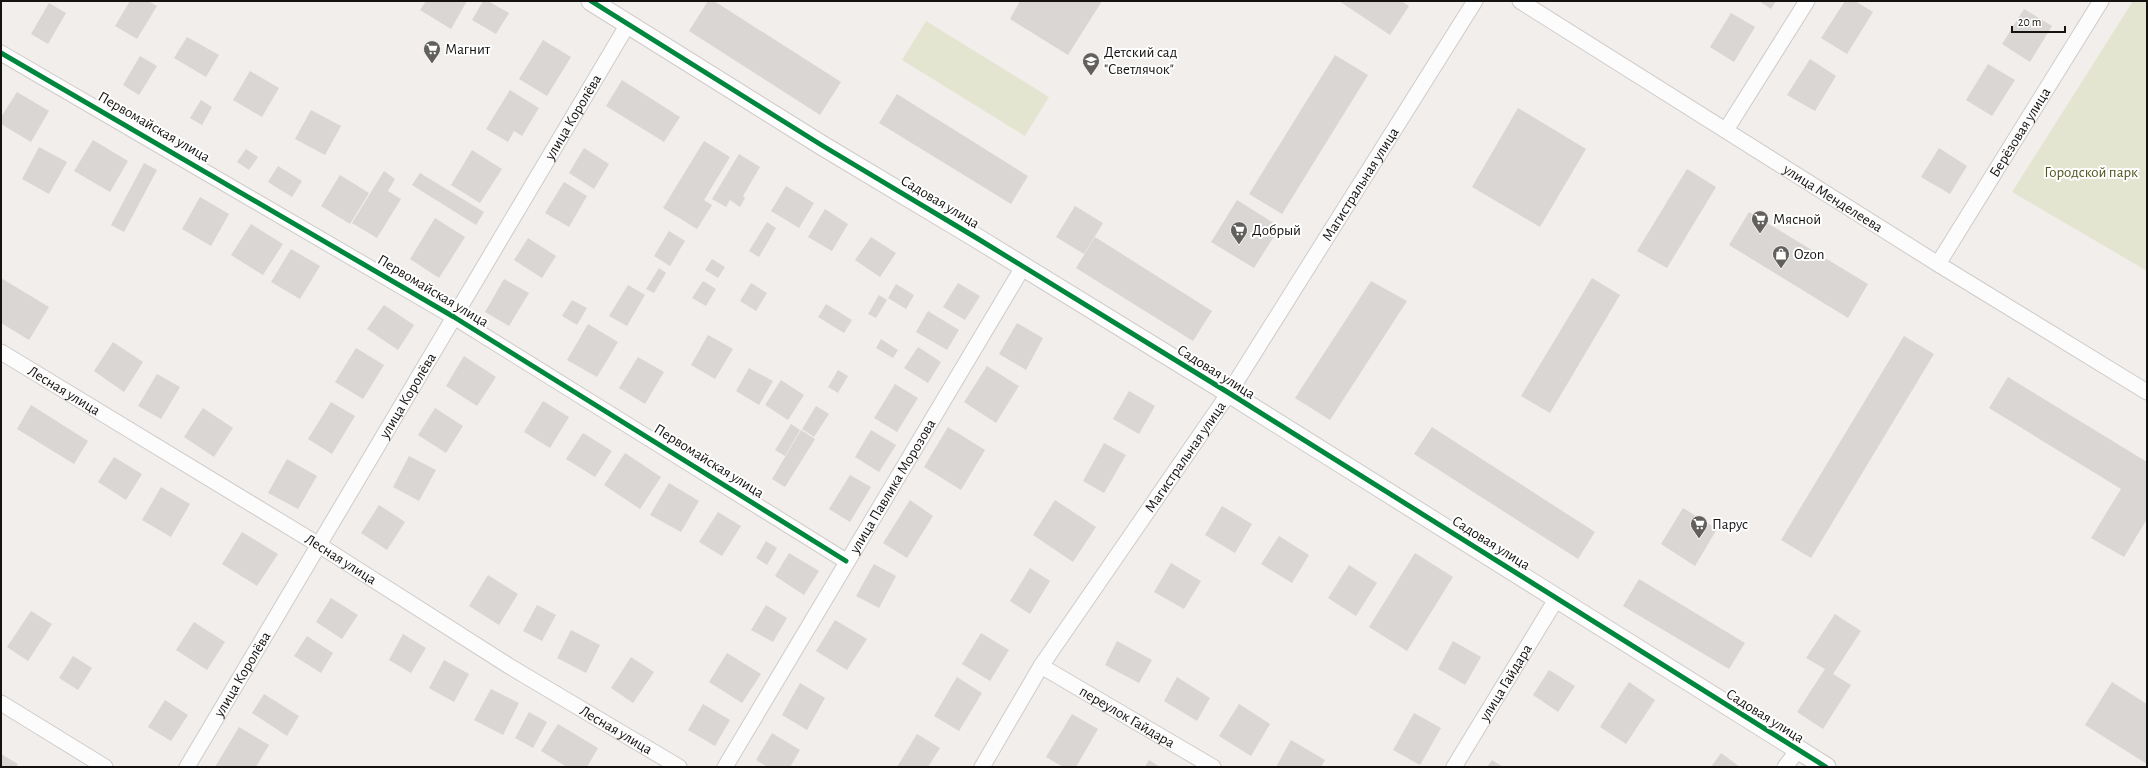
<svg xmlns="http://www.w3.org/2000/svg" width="2148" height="768" font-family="'Alegreya Sans',sans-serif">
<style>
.green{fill:#e4e5d1}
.building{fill:#dad6d4}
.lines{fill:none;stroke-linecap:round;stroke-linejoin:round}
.minor-casing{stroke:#cecbc9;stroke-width:17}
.tertiary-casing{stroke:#cecbc9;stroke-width:21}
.minor{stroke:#fdfcfc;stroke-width:15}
.tertiary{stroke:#fdfcfc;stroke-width:19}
.cycleway-casing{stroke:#fff;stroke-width:8}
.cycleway{stroke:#00873e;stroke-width:5}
.labels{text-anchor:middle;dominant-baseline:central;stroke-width:4;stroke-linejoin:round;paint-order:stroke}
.poi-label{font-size:15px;fill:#151311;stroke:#fff;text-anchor:start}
.street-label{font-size:15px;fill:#151311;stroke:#fff}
.park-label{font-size:15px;fill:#52561c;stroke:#fff}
</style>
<rect width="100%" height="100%" fill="#f2eeeb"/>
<g class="green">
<path d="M2133 1H2147V271L2012 192Z"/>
<path d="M926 21 1049 97 1025 136 902 60Z"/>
</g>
<g class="building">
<path d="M130 1H148L157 6 137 39 115 26Z"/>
<path d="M426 1H467L451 29 420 10Z"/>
<path d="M483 1H488L509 13 496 34 472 20Z"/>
<path d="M708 1H714L841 82 820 115 689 31Z"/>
<path d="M1020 1H1102L1068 55 1010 19Z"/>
<path d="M1339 1H1401L1409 6 1390 35Z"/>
<path d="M1759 1H1776L1771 9Z"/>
<path d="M1845 1H1855L1873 12 1847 54 1821 38Z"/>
<path d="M49 3 66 13 48 44 31 34Z"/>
<path d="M2024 9 2052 26 2030 62 2002 44Z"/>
<path d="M1731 13 1755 27 1734 62 1710 47Z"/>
<path d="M187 37 219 55 206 77 174 58Z"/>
<path d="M543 40 571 57 547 96 519 79Z"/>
<path d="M1335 55 1368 75 1282 214 1249 194Z"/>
<path d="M140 56 157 66 139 95 123 85Z"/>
<path d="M1810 59 1836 76 1815 111 1787 95Z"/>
<path d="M1988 64 2015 80 1992 116 1966 100Z"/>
<path d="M250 71 279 88 262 117 233 100Z"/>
<path d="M622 80 680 117 664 142 606 106Z"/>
<path d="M510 90 539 108 522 136 514 131 508 142 486 129Z"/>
<path d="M17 92 49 111 31 142 1 124V117Z"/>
<path d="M897 94 1028 176 1011 204 879 123Z"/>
<path d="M201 100 212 107 202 125 190 118Z"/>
<path d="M1518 108 1586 149 1540 227 1472 187Z"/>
<path d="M311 110 341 126 325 155 295 139Z"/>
<path d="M93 140 128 161 110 192 74 171Z"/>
<path d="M704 141 730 157 704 200 712 205 697 229 663 208Z"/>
<path d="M39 147 67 162 49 194 22 179Z"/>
<path d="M584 148 609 164 594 189 569 173Z"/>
<path d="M1939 148 1967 166 1950 194 1921 177Z"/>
<path d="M246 149 258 157 249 170 237 162Z"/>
<path d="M472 150 502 169 480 203 451 185Z"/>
<path d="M739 154 760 167 743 196 745 198 740 207 730 200 726 207 712 199Z"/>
<path d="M144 163 157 170 124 232 111 225Z"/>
<path d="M278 166 302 181 292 197 268 182Z"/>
<path d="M1687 169 1716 187 1667 268 1637 251Z"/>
<path d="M384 171 395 179 388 191 401 199 377 238 352 223Z"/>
<path d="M420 173 484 212 476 225 412 185Z"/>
<path d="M340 175 369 193 350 224 321 206Z"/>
<path d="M564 182 587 196 569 227 545 213Z"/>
<path d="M786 186 814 203 799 228 771 211Z"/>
<path d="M200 197 229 214 211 246 182 229Z"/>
<path d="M1237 200 1280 227 1254 268 1211 242Z"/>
<path d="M1075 206 1103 223 1084 254 1056 237Z"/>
<path d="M825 209 848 224 832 251 808 237Z"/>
<path d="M1749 212 1868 284 1848 318 1729 245Z"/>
<path d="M435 218 465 237 439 278 410 259Z"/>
<path d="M767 222 776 228 759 257 749 251Z"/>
<path d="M251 224 283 244 263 275 231 255Z"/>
<path d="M669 231 685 241 670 266 654 256Z"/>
<path d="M871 237 896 253 880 277 855 260Z"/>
<path d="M1095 237 1212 311 1193 341 1076 268Z"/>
<path d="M528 238 556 256 542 278 514 260Z"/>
<path d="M291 249 320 266 300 299 271 282Z"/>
<path d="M712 259 725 267 718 278 705 270Z"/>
<path d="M659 268 666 273 654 293 646 289Z"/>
<path d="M1 278 49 307 29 340 1 323Z"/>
<path d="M1592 278 1620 295 1550 413 1521 396Z"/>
<path d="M504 279 529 293 509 326 485 312Z"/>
<path d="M703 281 716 289 706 306 692 298Z"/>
<path d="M1371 281 1407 301 1330 420 1295 398Z"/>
<path d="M751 283 767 293 756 311 740 301Z"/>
<path d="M958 283 980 296 965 320 943 307Z"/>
<path d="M896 284 914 295 906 309 888 298Z"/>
<path d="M628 285 645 295 627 326 609 316Z"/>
<path d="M879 295 887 300 876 318 868 314Z"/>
<path d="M572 300 587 308 577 325 562 316Z"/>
<path d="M826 304 852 320 844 333 818 317Z"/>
<path d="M384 305 414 325 398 350 367 329Z"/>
<path d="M928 311 959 330 947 350 916 332Z"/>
<path d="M1017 323 1043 338 1026 370 999 354Z"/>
<path d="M588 324 618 342 597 377 567 360Z"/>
<path d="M708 335 733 349 715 379 691 365Z"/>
<path d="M1904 336 1934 354 1811 558 1781 540Z"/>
<path d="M881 339 898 350 893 358 876 348Z"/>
<path d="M113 342 143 362 124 392 94 371Z"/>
<path d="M918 347 941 362 928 383 904 368Z"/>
<path d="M356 348 384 365 363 399 335 382Z"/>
<path d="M464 356 496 377 477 406 446 386Z"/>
<path d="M638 357 664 372 645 404 619 388Z"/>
<path d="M987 366 1019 386 996 423 964 402Z"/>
<path d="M749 368 773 381 759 405 736 391Z"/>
<path d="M838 370 848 376 838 393 828 387Z"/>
<path d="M157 374 180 387 161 419 138 406Z"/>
<path d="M2008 377 2147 462V519L2124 557 2091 538 2121 489 1989 408Z"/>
<path d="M781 380 804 395 788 420 765 405Z"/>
<path d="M895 384 918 398 897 432 874 418Z"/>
<path d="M1129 391 1155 406 1139 434 1113 419Z"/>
<path d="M543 401 569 417 550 448 524 432Z"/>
<path d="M331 402 355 416 332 454 308 439Z"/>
<path d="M31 405 88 441 74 464 17 429Z"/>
<path d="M816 406 829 414 814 437 802 429Z"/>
<path d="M203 408 233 428 214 457 184 437Z"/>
<path d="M435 408 463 426 446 453 418 435Z"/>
<path d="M791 424 800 430 785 456 775 450Z"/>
<path d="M948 427 985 450 961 490 924 467Z"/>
<path d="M1432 427 1595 532 1578 559 1414 454Z"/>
<path d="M801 430 815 439 785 487 772 479Z"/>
<path d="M871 430 896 445 879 472 855 457Z"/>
<path d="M583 433 612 451 595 477 566 459Z"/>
<path d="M1104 443 1126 455 1104 493 1083 481Z"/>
<path d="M625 453 661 477 640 509 604 485Z"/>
<path d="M409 456 436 470 419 501 393 487Z"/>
<path d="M114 457 142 474 126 500 98 482Z"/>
<path d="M287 459 317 476 298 509 268 493Z"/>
<path d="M850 475 871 487 850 522 829 509Z"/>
<path d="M669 483 699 501 681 532 650 515Z"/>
<path d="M161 487 190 504 171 537 142 520Z"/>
<path d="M910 500 933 516 907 558 883 543Z"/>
<path d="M1055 500 1096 527 1073 562 1033 535Z"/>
<path d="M379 505 405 522 387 550 361 533Z"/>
<path d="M1222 506 1252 524 1235 553 1205 535Z"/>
<path d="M1683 508 1717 529 1695 566 1661 544Z"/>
<path d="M718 512 741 526 722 556 699 542Z"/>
<path d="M242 532 278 554 257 586 222 564Z"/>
<path d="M1279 536 1309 555 1292 583 1261 564Z"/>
<path d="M766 541 777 548 767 565 756 558Z"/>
<path d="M789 553 819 571 804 595 775 576Z"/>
<path d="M1415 553 1453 577 1407 651 1369 627Z"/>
<path d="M1171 563 1201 581 1184 609 1154 592Z"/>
<path d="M874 564 896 576 879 608 856 596Z"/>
<path d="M1349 565 1377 583 1356 616 1328 598Z"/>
<path d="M1030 568 1050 581 1030 614 1010 601Z"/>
<path d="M488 575 518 594 499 625 469 606Z"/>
<path d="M1639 579 1745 643 1729 669 1623 606Z"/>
<path d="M331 598 358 615 342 639 316 622Z"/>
<path d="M537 605 556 615 542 641 523 631Z"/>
<path d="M766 605 787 618 773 642 751 630Z"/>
<path d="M31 611 52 624 28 661 7 647Z"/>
<path d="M1835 614 1861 631 1833 674 1851 685 1823 729 1797 712 1825 669 1806 658Z"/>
<path d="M835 620 867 639 847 670 816 651Z"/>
<path d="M194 622 225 642 207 670 176 650Z"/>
<path d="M571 630 600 645 586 673 557 658Z"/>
<path d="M981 633 1009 650 990 681 962 664Z"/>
<path d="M403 634 426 648 411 673 389 660Z"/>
<path d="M307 636 333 653 321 673 294 656Z"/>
<path d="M1117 641 1152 660 1139 683 1105 665Z"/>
<path d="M1453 641 1481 657 1465 685 1438 669Z"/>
<path d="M727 653 761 674 742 703 709 682Z"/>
<path d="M73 656 92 668 78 690 59 678Z"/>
<path d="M631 657 654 672 633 703 611 688Z"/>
<path d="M444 660 469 674 454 702 429 688Z"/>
<path d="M1549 670 1575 686 1558 712 1533 695Z"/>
<path d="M957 677 982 693 959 731 934 716Z"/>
<path d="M1177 677 1210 698 1197 721 1164 701Z"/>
<path d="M1629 682 1655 700 1626 744 1600 727Z"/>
<path d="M2112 682 2147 704V764L2085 725Z"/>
<path d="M800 683 825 698 807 730 782 715Z"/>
<path d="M491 689 519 703 503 735 474 720Z"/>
<path d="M264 694 299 716 287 736 252 713Z"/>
<path d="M165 700 188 715 171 741 148 727Z"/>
<path d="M703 704 730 720 715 746 688 730Z"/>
<path d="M1239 704 1270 724 1251 756 1219 736Z"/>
<path d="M529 712 547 722 533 748 515 738Z"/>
<path d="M1414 713 1441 728 1420 765 1393 750Z"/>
<path d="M1072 714 1098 729 1076 767H1063L1046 757Z"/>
<path d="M558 724 598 748 587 767H567L541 751Z"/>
<path d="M239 727 269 745 256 767H215Z"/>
<path d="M772 733 800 750 790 767H767L756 760Z"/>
<path d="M917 734 940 748 928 767H897Z"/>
<path d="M1291 740 1325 760 1321 767H1276Z"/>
<path d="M1721 753 1740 767H1711Z"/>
<path d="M1 754 18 764 16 767H1Z"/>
<path d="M1149 760 1160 767H1145Z"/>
<path d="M1492 760 1503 767H1487Z"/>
</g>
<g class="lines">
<g class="minor-casing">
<g id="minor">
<path id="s1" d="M1520 1 1938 264 2147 392"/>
<path d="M1 53 454 317 846 561"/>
<path d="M1726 130 1807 1"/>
<path id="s2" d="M1938 264 2101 1"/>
<path id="s3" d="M1 352 319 545 509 666 679 767"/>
<path id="s4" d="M1041 666 1213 767"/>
<path d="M1 703 105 767"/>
<path id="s5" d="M187 767 628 24"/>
<path id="s6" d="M725 767 1023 267"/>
<path id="s7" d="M982 767 1041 666 1229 393 1475 1"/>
<path id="s8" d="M1454 767 1557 598"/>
<path d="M1785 767 1798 750"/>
</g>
</g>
<g class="tertiary-casing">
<path id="tertiary" d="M591 1 823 146 975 237 1229 393 1826 767"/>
</g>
<use href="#minor" class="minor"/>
<use href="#tertiary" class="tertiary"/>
<g class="cycleway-casing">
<g id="cycleway">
<path d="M591 1 823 146 975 237 1229 393 1826 767"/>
<path d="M1 53 454 317 846 561"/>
</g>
</g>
<use href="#cycleway" class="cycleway"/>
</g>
<defs>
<g id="supermarket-pin" transform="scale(0.9)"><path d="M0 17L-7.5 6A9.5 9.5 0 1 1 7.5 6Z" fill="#62605d" stroke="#fff"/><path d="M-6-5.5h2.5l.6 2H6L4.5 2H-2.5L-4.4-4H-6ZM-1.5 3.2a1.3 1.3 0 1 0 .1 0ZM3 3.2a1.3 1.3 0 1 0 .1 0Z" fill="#fff"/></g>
<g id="school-pin" transform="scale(0.9)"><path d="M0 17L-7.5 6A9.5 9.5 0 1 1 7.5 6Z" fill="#62605d" stroke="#fff"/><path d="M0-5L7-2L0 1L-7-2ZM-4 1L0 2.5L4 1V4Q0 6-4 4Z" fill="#fff"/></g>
<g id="shop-pin" transform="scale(0.9)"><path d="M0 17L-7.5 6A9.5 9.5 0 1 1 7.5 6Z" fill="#62605d" stroke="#fff"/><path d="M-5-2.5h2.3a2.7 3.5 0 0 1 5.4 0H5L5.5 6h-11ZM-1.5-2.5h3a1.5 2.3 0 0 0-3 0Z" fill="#fff"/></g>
</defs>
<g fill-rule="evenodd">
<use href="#supermarket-pin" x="432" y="49"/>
<use href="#school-pin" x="1091" y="61"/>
<use href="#supermarket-pin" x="1760" y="219"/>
<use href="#supermarket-pin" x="1239" y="230"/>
<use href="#shop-pin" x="1781" y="254"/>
<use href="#supermarket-pin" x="1699" y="524"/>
</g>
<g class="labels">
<g class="poi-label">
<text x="445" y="49">Магнит</text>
<text x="1104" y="52">Детский сад<tspan x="1104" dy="17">"Светлячок"</tspan></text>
<text x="1773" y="219">Мясной</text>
<text x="1252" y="230">Добрый</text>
<text x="1794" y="254">Ozon</text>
<text x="1712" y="524">Парус</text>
</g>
<g class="street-label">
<text stroke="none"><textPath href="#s5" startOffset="756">улица Королёва</textPath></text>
<text transform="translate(154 127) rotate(30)">Первомайская улица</text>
<text stroke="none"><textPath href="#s2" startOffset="155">Берёзовая улица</textPath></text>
<text stroke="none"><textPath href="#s7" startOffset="695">Магистральная улица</textPath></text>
<text stroke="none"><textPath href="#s1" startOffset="370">улица Менделеева</textPath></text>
<text transform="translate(940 202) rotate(31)">Садовая улица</text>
<text transform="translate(433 291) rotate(31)">Первомайская улица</text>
<text transform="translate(1216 372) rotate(32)">Садовая улица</text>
<text stroke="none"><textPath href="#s3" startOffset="74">Лесная улица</textPath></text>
<text stroke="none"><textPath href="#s5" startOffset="432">улица Королёва</textPath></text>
<text stroke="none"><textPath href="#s7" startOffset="371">Магистральная улица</textPath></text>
<text transform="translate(709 461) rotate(32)">Первомайская улица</text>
<text stroke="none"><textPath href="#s6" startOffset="327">улица Павлика Морозова</textPath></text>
<text transform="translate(1491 543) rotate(32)">Садовая улица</text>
<text stroke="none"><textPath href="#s3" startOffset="398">Лесная улица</textPath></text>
<text stroke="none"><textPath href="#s5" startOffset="108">улица Королёва</textPath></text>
<text stroke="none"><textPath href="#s8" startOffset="99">улица Гайдара</textPath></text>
<text stroke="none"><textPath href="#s4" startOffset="100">переулок Гайдара</textPath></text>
<text transform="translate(1765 716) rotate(32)">Садовая улица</text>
<text stroke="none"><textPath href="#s3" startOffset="722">Лесная улица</textPath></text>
</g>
<g class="park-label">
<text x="2091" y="172">Городской парк</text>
</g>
</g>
<rect width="2148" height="768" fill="none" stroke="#151311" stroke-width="4"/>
<path d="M2012 26v6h53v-6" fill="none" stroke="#151311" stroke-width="2"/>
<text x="2018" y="26" font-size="12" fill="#151311" stroke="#ffffff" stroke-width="3" paint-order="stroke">20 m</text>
</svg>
